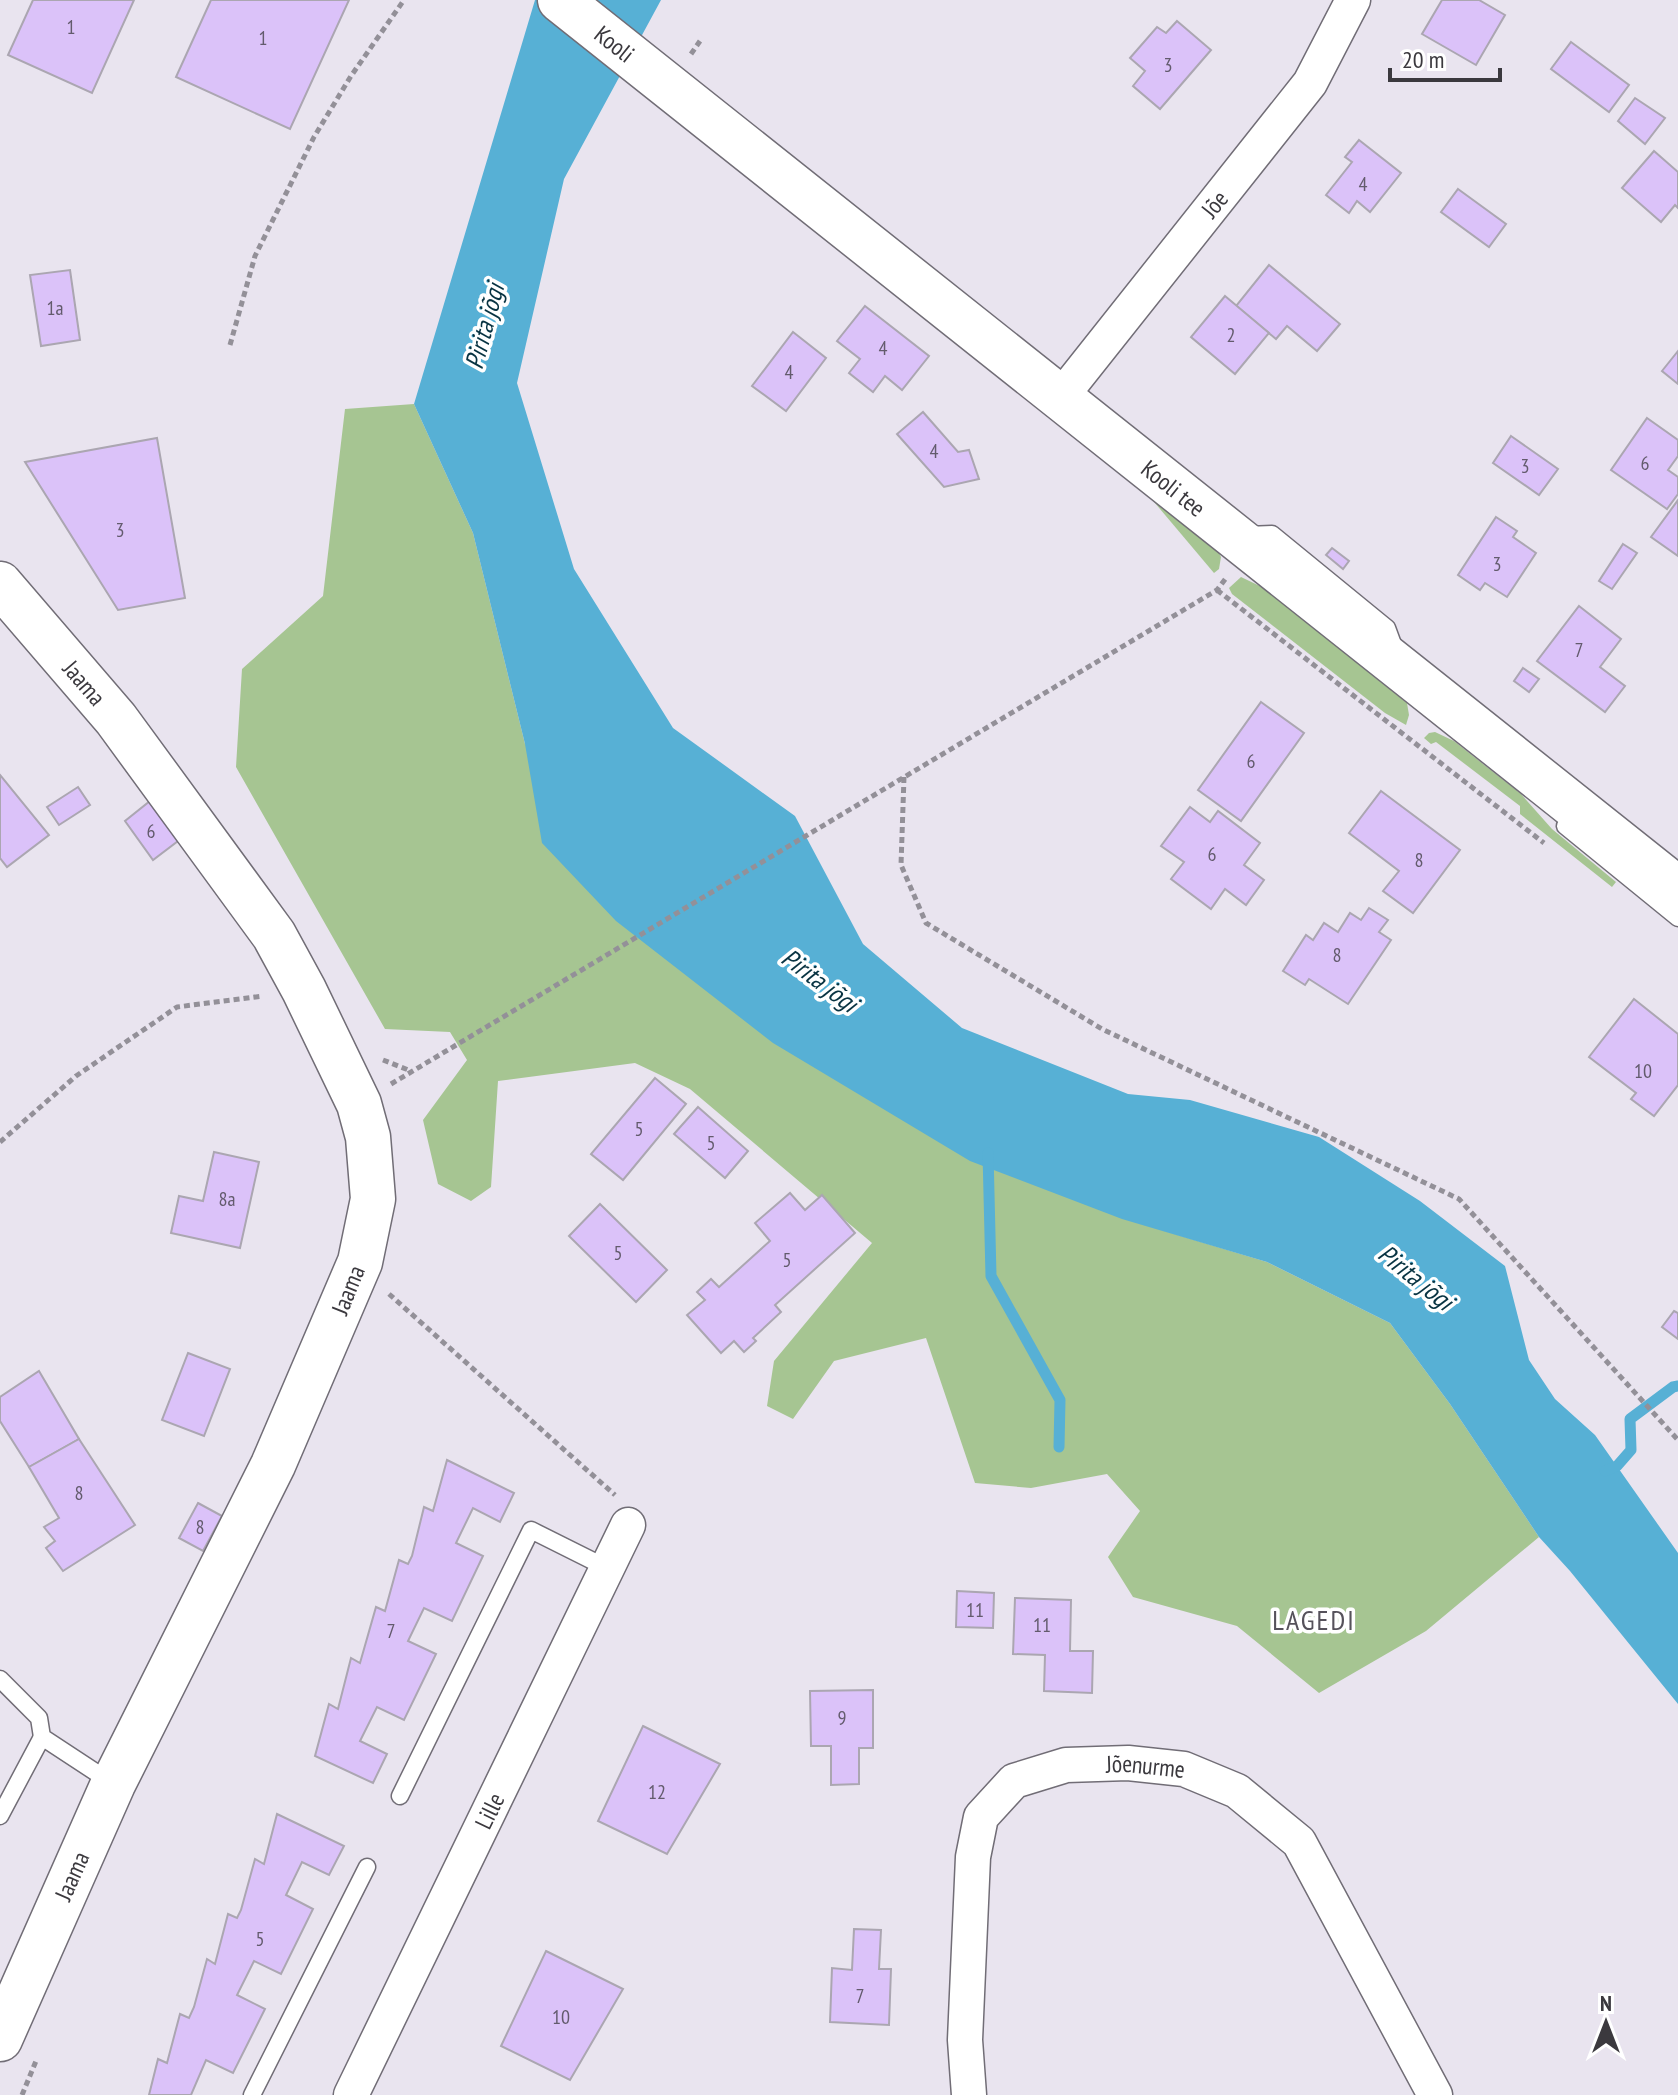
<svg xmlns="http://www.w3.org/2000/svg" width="1678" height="2095" font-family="'PT Sans Narrow',sans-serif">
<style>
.green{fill:#a6c592}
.water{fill:#57b0d5}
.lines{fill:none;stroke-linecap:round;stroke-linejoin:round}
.stream{stroke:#57b0d5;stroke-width:11}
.building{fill:#dbc2f9;stroke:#aba6b1;stroke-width:2}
.lane-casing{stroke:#716d76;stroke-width:19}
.street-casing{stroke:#716d76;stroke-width:37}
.secondary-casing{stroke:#716d76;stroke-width:47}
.path{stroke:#939098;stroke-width:5;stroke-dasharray:6 4;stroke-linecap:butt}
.lane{stroke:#fff;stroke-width:16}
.street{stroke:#fff;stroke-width:34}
.secondary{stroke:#fff;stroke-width:44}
.labels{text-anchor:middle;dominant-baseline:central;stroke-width:7;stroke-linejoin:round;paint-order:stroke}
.number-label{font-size:20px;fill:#635b6d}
.street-label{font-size:24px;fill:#3b393e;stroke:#fff}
.water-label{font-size:26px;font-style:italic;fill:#083342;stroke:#fff}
.quarter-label{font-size:28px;letter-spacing:2px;fill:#56525b;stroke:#fff}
</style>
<rect width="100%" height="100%" fill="#e9e4ef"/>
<g class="green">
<path d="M414 404 473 533 525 744 1122 1218 1267 1262 1390 1323 1450 1404 1539 1537 1426 1631 1319 1693 1237 1626 1133 1597 1108 1557 1140 1511 1107 1474 1031 1488 975 1483 926 1338 834 1361 793 1419 767 1406 774 1361 872 1243 690 1089 635 1063 498 1081 491 1187 471 1201 438 1184 423 1120 467 1060 450 1032 385 1029 236 767 242 669 323 596 345 409Z"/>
<path d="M1144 490 1217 549 1221 557 1219 569 1214 573Z"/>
<path d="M1241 577 1264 588 1407 703 1409 715 1406 725 1385 713 1232 594 1229 588Z"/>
<path d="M1435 732 1454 741 1521 794 1552 829 1616 882 1612 887 1520 814V806L1436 742 1431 744 1424 738 1429 733Z"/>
</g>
<path class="water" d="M535 0H661L564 179 517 383 574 569 673 728 795 816 863 944 962 1028 1128 1094 1190 1100 1319 1137 1420 1201 1505 1266 1529 1360 1555 1399 1595 1435 1678 1553V1704L1570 1571 1539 1537 1450 1404 1390 1323 1267 1262 1122 1219 970 1161 773 1043 616 921 542 843 525 744 473 533 414 404Z"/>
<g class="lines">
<g class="stream">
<path d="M988 1153 991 1276 1060 1400 1059 1447"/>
<path d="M1605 1471 1617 1466 1631 1450 1630 1419 1673 1387 1678 1386"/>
</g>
</g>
<g class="building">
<path d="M33 0H134L92 93 8 55Z"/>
<path d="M211 0H349L290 129 176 77Z"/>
<path d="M1442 0H1479L1505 15 1476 65 1422 34Z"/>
<path d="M1177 21 1211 50 1160 109 1133 86 1145 71 1130 58 1157 27 1166 33Z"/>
<path d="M1571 42 1629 85 1609 112 1551 69Z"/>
<path d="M1635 98 1665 118 1645 144 1618 121Z"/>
<path d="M1359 140 1401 173 1370 212 1357 201 1349 213 1326 195 1352 162 1345 157Z"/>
<path d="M1654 151 1678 172V208L1675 205 1661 222 1622 188Z"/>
<path d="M1458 189 1506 224 1489 247 1441 212Z"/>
<path d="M1269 265 1340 324 1317 351 1287 326 1276 339 1236 306Z"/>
<path d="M70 270 80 340 41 346 30 275Z"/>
<path d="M1225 296 1269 333 1235 374 1191 337Z"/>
<path d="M865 306 929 356 902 390 885 376 873 392 849 373 860 359 837 341Z"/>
<path d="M793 332 826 358 786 411 752 386Z"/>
<path d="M1678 351V384L1662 371Z"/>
<path d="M923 412 958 452 969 450 979 479 944 487 897 434Z"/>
<path d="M1647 418 1678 440V456L1668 470 1678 477V494L1667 509 1611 470Z"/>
<path d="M1511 436 1558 469 1539 495 1493 463Z"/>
<path d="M157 438 185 598 118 610 25 462Z"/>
<path d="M1678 500V556L1651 537Z"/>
<path d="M1496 517 1517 531 1513 537 1536 553 1507 597 1485 583 1480 590 1458 575Z"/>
<path d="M1623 544 1637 553 1612 589 1599 581Z"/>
<path d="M1332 548 1349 561 1343 569 1326 555Z"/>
<path d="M1579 606 1621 639 1600 667 1625 686 1605 712 1537 661Z"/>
<path d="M1523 668 1539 679 1529 692 1514 681Z"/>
<path d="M1261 702 1304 733 1241 821 1198 790Z"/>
<path d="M0 775 49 835 7 867 0 858Z"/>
<path d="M78 787 90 805 59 825 47 807Z"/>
<path d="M1381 791 1460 850 1413 913 1383 891 1399 871 1349 833Z"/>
<path d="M150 801 178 841 153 860 125 821Z"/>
<path d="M1190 807 1210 822 1218 811 1260 843 1244 865 1264 880 1246 905 1225 889 1211 909 1171 879 1184 862 1161 846Z"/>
<path d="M1369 908 1388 920 1379 932 1391 940 1348 1004 1309 979 1305 985 1283 971 1306 935 1313 940 1324 923 1338 932 1350 913 1361 920Z"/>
<path d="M1634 999 1678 1034V1085L1654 1116 1631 1099 1636 1093 1589 1057Z"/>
<path d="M655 1078 686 1104 623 1180 591 1154Z"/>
<path d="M698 1107 748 1151 725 1178 674 1134Z"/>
<path d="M214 1152 259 1162 240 1248 171 1233 179 1196 203 1201Z"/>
<path d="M790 1193 805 1210 822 1195 855 1233 775 1305 781 1312 753 1338 756 1341 744 1352 734 1341 721 1353 687 1315 705 1300 697 1292 711 1279 719 1287 770 1241 755 1223Z"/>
<path d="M600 1204 667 1270 636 1302 569 1236Z"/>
<path d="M1674 1311 1678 1313V1339L1662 1327Z"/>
<path d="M188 1353 230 1369 204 1436 162 1420Z"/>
<path d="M39 1371 79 1439 29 1467 0 1421V1397Z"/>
<path d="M79 1439 135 1525 63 1571 46 1548 55 1541 44 1527 59 1518 29 1467Z"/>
<path d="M447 1460 514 1493 500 1522 473 1508 456 1543 483 1556 452 1621 424 1608 408 1641 436 1654 404 1720 377 1707 360 1741 387 1754 373 1783 315 1756 329 1704 338 1709 351 1658 360 1663 376 1607 385 1611 399 1560 408 1564 412 1556 424 1507 433 1511Z"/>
<path d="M198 1503 222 1516 203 1551 179 1538Z"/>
<path d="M957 1591 994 1593 993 1628 956 1627Z"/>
<path d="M1015 1598 1071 1600 1070 1651H1093L1092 1693 1044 1691 1045 1655 1013 1654Z"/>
<path d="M873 1690V1748H859V1784L831 1785V1746H811L810 1691Z"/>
<path d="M643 1726 720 1764 667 1854 598 1821Z"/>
<path d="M277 1814 344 1846 329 1875 302 1862 286 1895 313 1909 281 1974 254 1961 237 1995 265 2009 233 2073 206 2060 191 2095H149L158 2059 167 2063 180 2014 189 2018 194 2007 207 1959 215 1964 228 1914 237 1918 241 1910 255 1859 264 1864Z"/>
<path d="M854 1929 881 1930 879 1969H891L889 2025 830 2022 832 1968 852 1970Z"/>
<path d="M546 1951 623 1989 570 2080 501 2046Z"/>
</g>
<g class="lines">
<g class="lane-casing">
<g id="lane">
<path d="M1247 535 1272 534 1387 628 1394 647"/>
<path d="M1565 826 1678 918"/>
<path d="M0 1679 39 1718 42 1737 112 1783"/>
<path d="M400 1796 531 1530 607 1568"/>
<path d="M0 1816 42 1737"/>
<path d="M252 2095 367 1867"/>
</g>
</g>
<g class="street-casing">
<g id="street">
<path id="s1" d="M1060 398 1310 83 1353 0"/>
<path id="s2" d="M351 2095 628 1525"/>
<path id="s3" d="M969 2095 965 2040 973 1857 981 1817 1014 1781 1066 1765 1128 1763 1184 1769 1237 1791 1299 1842 1435 2095"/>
</g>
</g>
<g class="secondary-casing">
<g id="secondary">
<path id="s4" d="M560 0 1678 889"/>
<path id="s5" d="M0 584 116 719 274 935 304 990 359 1104 368 1137 373 1199 360 1262 273 1465 113 1784 0 2039"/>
</g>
</g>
<g class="path">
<path d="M691 54 700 41"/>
<path d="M230 345 255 256 314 137 351 76 404 0"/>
<path d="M1217 590 1544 843"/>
<path d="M904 777 901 865 926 923 1102 1029 1459 1199 1678 1440"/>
<path d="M383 1060 411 1071"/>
<path d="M391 1084 1217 590 1226 578"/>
<path d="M0 1142 76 1076 177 1007 263 996"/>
<path d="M389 1294 615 1495"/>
<path d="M22 2095 36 2061"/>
</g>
<use href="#lane" class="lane"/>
<use href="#street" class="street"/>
<use href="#secondary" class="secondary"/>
</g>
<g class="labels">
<g class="number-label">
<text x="71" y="27">1</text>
<text x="263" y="38">1</text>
<text x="1168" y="65">3</text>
<text x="1363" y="184">4</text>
<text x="55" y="308">1a</text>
<text x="1231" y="335">2</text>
<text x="883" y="348">4</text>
<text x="789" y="372">4</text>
<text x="934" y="451">4</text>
<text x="1645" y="463">6</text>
<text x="1525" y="466">3</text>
<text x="120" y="530">3</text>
<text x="1497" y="564">3</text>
<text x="1579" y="650">7</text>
<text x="1251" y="761">6</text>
<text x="151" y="831">6</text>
<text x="1212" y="854">6</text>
<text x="1419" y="860">8</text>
<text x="1337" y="955">8</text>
<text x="1643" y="1071">10</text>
<text x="639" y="1129">5</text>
<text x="711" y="1143">5</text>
<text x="227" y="1199">8a</text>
<text x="618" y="1253">5</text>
<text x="787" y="1260">5</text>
<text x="79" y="1493">8</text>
<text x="200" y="1527">8</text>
<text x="975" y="1610">11</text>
<text x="1042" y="1625">11</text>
<text x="391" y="1631">7</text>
<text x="842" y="1718">9</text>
<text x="657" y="1792">12</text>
<text x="260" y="1939">5</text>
<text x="860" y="1996">7</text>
<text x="561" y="2017">10</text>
</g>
<g class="street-label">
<text stroke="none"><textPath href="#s4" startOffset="70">Kooli</textPath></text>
<text stroke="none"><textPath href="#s1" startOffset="248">Jõe</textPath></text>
<text stroke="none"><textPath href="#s4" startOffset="784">Kooli tee</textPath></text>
<text stroke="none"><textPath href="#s5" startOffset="130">Jaama</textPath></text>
<text transform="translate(348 1290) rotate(-68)">Jaama</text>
<text stroke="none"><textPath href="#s3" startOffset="462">Jõenurme</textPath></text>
<text stroke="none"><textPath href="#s2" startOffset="316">Lille</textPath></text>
<text transform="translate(72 1876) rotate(-66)">Jaama</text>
</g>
<g class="water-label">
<text transform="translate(484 326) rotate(-75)">Pirita jõgi</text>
<text transform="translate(820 980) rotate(37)">Pirita jõgi</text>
<text transform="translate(1416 1277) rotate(39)">Pirita jõgi</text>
</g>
<g class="quarter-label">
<text x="1314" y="1619">LAGEDI</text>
</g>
</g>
<g transform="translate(1606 2023)" stroke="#ffffff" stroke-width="6" paint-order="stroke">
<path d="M0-6L14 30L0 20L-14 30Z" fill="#3b393e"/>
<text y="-12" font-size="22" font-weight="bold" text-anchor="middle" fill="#3b393e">N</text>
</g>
<path d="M1390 68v12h110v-12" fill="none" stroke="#3b393e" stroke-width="4"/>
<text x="1402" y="68" font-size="24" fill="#3b393e" stroke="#ffffff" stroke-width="6" paint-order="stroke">20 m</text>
</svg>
